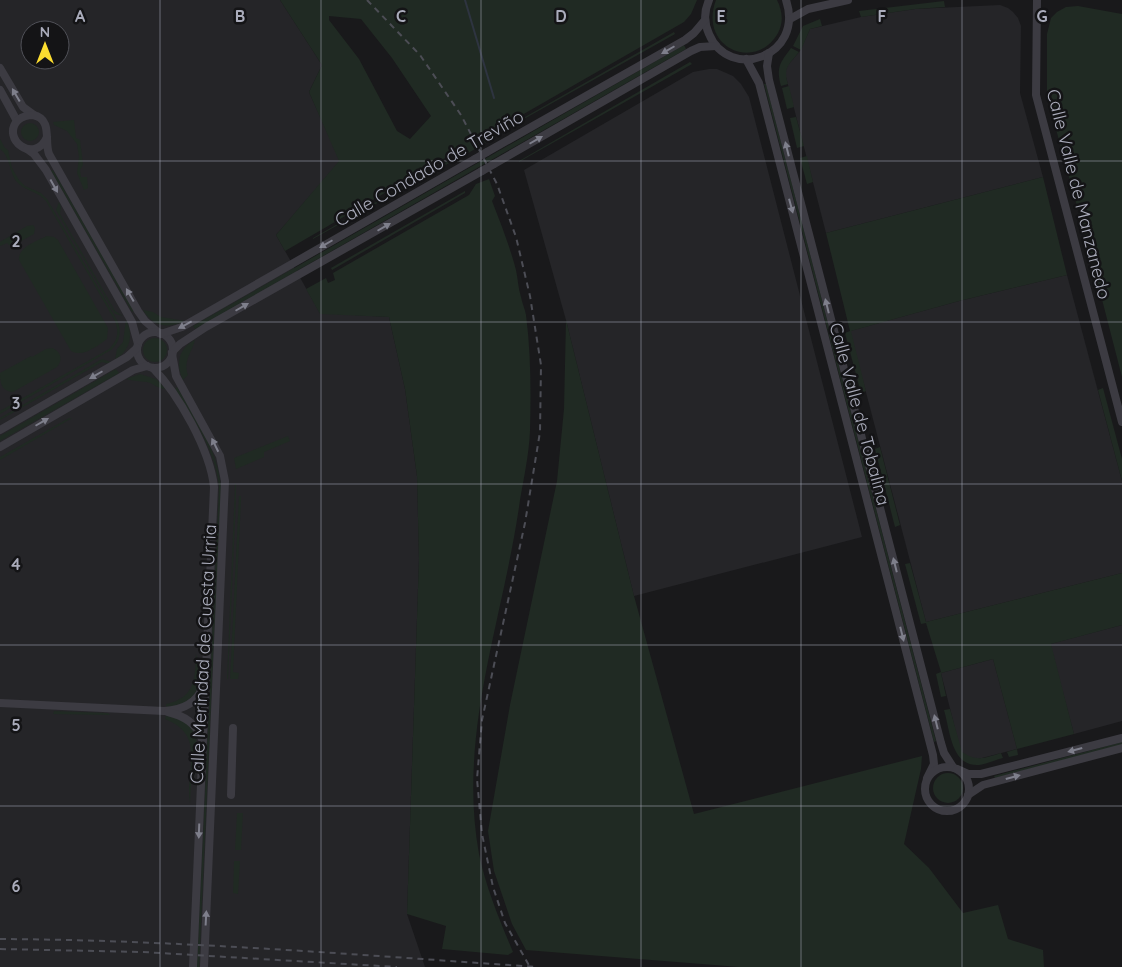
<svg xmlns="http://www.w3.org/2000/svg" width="1122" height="967" font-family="Quicksand,sans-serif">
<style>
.built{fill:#252528;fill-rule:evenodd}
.green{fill:#202a23;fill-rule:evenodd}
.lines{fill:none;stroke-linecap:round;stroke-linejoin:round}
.stream{stroke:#2e3440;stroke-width:2}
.minor{stroke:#3c3b42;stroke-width:8}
.rail{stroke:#4c4d55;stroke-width:2;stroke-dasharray:6 5;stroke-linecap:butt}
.minor-bridge{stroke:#3c3b42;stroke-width:8}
.oneway{fill:#7e7f8b}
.grid{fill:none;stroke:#aaacbb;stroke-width:1;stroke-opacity:0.55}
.labels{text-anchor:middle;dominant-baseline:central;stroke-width:5;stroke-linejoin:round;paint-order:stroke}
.street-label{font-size:18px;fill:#aaacbb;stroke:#141416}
.grid-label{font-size:16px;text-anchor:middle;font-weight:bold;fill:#aaacbb;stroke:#141416;stroke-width:5;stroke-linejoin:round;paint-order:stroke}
</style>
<rect width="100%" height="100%" fill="#19191b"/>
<g class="built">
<path d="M0 0H280L322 65 309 92 340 161 276 235 320 313 389 317 405 389 417 476 419 559 407 914 425 967H0ZM30 30H60V60H30Z"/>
<path d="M1000 5 1008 8 1013 12 1018 18 1021 26 1020 93 1043 177 826 233 786 77V70L788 65 800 51 810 29 861 17 915 9Z"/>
<path d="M709 69H717L733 76 741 84 749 97 862 537 634 596 566 320 524 170 693 72Z"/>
<path d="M1067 275 1122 481V573L926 622 850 331 959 301Z"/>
<path d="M1122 625V721L1074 734 1050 644Z"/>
<path d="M993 659 1017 749 978 759 968 757 961 752 941 673Z"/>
</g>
<g class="green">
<path d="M280 0H697L691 14 684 22 501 127 494 138 463 156 450 155 285 251 276 235 339 161 309 92 322 65ZM329 16 361 19 392 58 431 116 410 139 397 131 359 59 329 20Z"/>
<path d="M716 0H777C782 10 784 22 778 33 755 73 698 47 716 0Z"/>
<path d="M944 1 945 7 915 9 861 17 859 11Z"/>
<path d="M1078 6 1122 14V377L1097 280 1047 96V34L1051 18 1057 12 1066 7Z"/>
<path d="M820 19 822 26 810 29 801 50 793 46 803 26Z"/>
<path d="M674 32 675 34 506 129V128Z"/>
<path d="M684 45 686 49 195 329 193 326Z"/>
<path d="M791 48 799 52C789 65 783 67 788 84L781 86C776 67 780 63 791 48Z"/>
<path d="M690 62 692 64 519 162V161Z"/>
<path d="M764 84H766L936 741 934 742Z"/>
<path d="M789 86 794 107 787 109 782 88Z"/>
<path d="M796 117 804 146 797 148 790 118Z"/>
<path d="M74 120 76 138 80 140 83 165 80 170 81 177H87L88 188 84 190 77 173 79 157 77 144 67 131 54 125 53 122Z"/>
<circle cx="30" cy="132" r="9"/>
<path d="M0 139 5 148 8 150 12 168 19 180 25 186 41 193 47 199 117 320C122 331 120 342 111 350L0 414V411L109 349C118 340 119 332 115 321L46 201C38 191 24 191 16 181 9 171 10 156 0 149Z"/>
<path d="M807 156 813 182 807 184 800 158Z"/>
<path d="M450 160 451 162 313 239V238Z"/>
<path d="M53 170 134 311 132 312 51 171Z"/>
<path d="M1043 177 1067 275 959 301 851 331 866 391 861 393 845 333 850 331 826 233Z"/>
<path d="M489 179 495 196 492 201C501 224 510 247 516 270 518 279 518 288 521 297 522 303 525 309 526 315 531 353 531 393 530 431 529 454 524 477 520 500 504 618 457 733 479 854 486 888 500 921 513 952L508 955 442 949 446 926 407 914 419 559 417 476 405 389 389 317 320 314 306 289 326 278 328 283 335 280 333 273 469 195 476 184Z"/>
<path d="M465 191V193L332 270 331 268Z"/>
<path d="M59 202 61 207 60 214 115 311 123 316 115 314 56 210Z"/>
<path d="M33 225 35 228 34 234 14 245H9L7 243 0 246V242L27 226Z"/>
<path d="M47 236 54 237 58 240 108 328 107 339C97 346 83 358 71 351L19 260C18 247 37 241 47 236Z"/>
<path d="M143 310 153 312 161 317 185 321C168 329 153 327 143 310Z"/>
<path d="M126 320C134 336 130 350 115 360L117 349 123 342Z"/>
<path d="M566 320 634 596 694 814 922 756 921 769 904 844 929 868 963 913 998 905 1008 939 1043 950 1044 967H739L526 950 512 924 494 871 488 831 510 705 557 481 564 409Z"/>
<circle cx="155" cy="350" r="12"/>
<path d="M195 340C192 352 183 361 188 375L183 380C175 363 179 348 195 340Z"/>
<path d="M52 348C60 351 64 359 57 367L13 392C1 391 0 382 0 373L31 356 32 357 46 349Z"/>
<path d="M102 359 111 362 109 364 102 362 0 420V418Z"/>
<path d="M116 369 119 373 0 441V436Z"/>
<path d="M140 374 156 379 166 389C155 388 155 384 147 382 140 381 133 381 126 379Z"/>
<path d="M177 387C196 419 218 450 221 488L199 967H197L219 487C216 450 193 419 175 389Z"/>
<path d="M1103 388 1122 459V481L1098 390Z"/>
<path d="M69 418H72L0 460V457Z"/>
<path d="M288 436 290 441 264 452V457L236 469 234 458Z"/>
<path d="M880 447 900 525 895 527 875 449Z"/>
<path d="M235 484H236V500L228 679H227Z"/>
<path d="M239 496H241V500L233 672 239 673 238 679H230Z"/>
<path d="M910 563 926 622 1122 573V625L1051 644 1074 734 1017 749 1018 755 1009 757 1007 752 1017 749 993 659 941 673 946 696 941 697 936 674 941 672 926 623 921 624 905 564Z"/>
<path d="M196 654 198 661 202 666C200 692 193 704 166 707V704C195 698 195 679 196 654Z"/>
<path d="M950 709 962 752C977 762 985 758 1001 753L1003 758C995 760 987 764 979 765 951 767 950 730 944 710Z"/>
<path d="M54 711 108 713 110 715 53 714Z"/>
<path d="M166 716C193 717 198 737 198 760L192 766 190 803C184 771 208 736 165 719Z"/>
<path d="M1122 742V745L995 778 994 776Z"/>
<circle cx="948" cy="788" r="15"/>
<path d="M237 813H243L241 850H235Z"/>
<path d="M234 861H240L238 894 233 893Z"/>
</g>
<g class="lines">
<path class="stream" d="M465 0 494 98"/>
<g class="minor">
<path d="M709 0C704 11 704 23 709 34 729 82 805 57 786 0"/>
<path d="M1037 0 1036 95 1122 422"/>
<path d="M790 19 808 9 848 0"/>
<path d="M769 53 767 66 769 80 941 743 944 753 953 767"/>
<path d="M746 59 759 83 933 755 934 764 927 778"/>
<path d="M0 68 23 107 34 115"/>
<path d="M0 90 17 121"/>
<path d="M47 137C35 165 0 139 18 120 22 117 27 115 33 115 53 119 44 141 49 154L138 311 145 321 159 333"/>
<path d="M27 149 34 154 46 170 132 322 138 344"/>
<path d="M487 152 685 40 694 33 705 20"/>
<path d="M494 164 691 51 700 47 716 46"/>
<circle cx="155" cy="350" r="18"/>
<path d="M161 334 182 327 475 159"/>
<path d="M172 352 180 344 206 327 482 171"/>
<path d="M172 354 176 376 220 456 225 481 204 967"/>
<path d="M153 368C179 395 210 450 214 487L193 967"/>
<path d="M0 430 127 357 137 348"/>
<path d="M0 447 133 370 147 366"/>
<path d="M0 703 164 711C182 710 197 704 203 686"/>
<path d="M168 712C184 716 196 723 202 739"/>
<circle cx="947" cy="789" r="22"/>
<path d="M957 769 968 774H981L1122 738"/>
<path d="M231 795 233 728"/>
<path d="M968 795 983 785 1122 748"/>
</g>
<g class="rail">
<path d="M367 0 420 55 461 115 497 184 516 237 530 296 541 365 540 432 525 523 482 720 477 779 482 834 493 887 505 923 530 967"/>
<path d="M0 939C180 940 358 955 538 967"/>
<path d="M0 949 143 952 397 967"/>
</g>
<g class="minor-bridge">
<path d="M475 159 487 152"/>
<path d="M482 171 494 164"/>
</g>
</g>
<defs><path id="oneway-solid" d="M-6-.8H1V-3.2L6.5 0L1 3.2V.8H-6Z" transform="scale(1.25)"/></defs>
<g class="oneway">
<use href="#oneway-solid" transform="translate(668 50) rotate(150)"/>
<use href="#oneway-solid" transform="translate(16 95) rotate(-120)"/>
<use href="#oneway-solid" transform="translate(536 140) rotate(-30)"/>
<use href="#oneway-solid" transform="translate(787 149) rotate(-104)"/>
<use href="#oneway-solid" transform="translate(54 186) rotate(61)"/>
<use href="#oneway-solid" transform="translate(791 206) rotate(75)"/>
<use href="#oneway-solid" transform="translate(384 227) rotate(-30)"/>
<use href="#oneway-solid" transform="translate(326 244) rotate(150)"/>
<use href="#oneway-solid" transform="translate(130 295) rotate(-120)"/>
<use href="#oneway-solid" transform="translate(827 306) rotate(-104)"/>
<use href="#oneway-solid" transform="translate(242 307) rotate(-30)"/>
<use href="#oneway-solid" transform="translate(185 325) rotate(152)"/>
<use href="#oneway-solid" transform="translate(96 375) rotate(150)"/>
<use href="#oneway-solid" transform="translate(42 422) rotate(-30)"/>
<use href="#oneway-solid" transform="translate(215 445) rotate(-116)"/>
<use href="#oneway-solid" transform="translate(895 565) rotate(-104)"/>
<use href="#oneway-solid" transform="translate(902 634) rotate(76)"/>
<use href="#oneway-solid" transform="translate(936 722) rotate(-104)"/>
<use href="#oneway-solid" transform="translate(1075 750) rotate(165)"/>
<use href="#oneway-solid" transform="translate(1013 777) rotate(-15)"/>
<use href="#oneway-solid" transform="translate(199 831) rotate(92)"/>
<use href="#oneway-solid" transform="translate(206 918) rotate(-87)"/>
</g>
<path class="grid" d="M160 0V967M321 0V967M481 0V967M641 0V967M801 0V967M962 0V967M0 161H1122M0 322H1122M0 484H1122M0 645H1122M0 806H1122"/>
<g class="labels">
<g class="street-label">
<text transform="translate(429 168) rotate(-30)">Calle Condado de Treviño</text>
<text transform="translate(1079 194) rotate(76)">Calle Valle de Manzanedo</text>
<text transform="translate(860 414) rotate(75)">Calle Valle de Tobalina</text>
<text transform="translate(203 654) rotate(-87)">Calle Merindad de Cuesta Urria</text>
</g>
</g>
<g class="grid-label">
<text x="80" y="22">A</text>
<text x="240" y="22">B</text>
<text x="401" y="22">C</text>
<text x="561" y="22">D</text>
<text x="721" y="22">E</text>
<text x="882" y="22">F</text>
<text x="1042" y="22">G</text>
<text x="16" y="247">2</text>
<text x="16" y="409">3</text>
<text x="16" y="570">4</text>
<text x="16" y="731">5</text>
<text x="16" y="892">6</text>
</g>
<g transform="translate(45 45)"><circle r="24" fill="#141416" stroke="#505158"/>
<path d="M0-4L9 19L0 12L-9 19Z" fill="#fcdd30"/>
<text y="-8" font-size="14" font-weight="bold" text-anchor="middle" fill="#aaacbb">N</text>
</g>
</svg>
